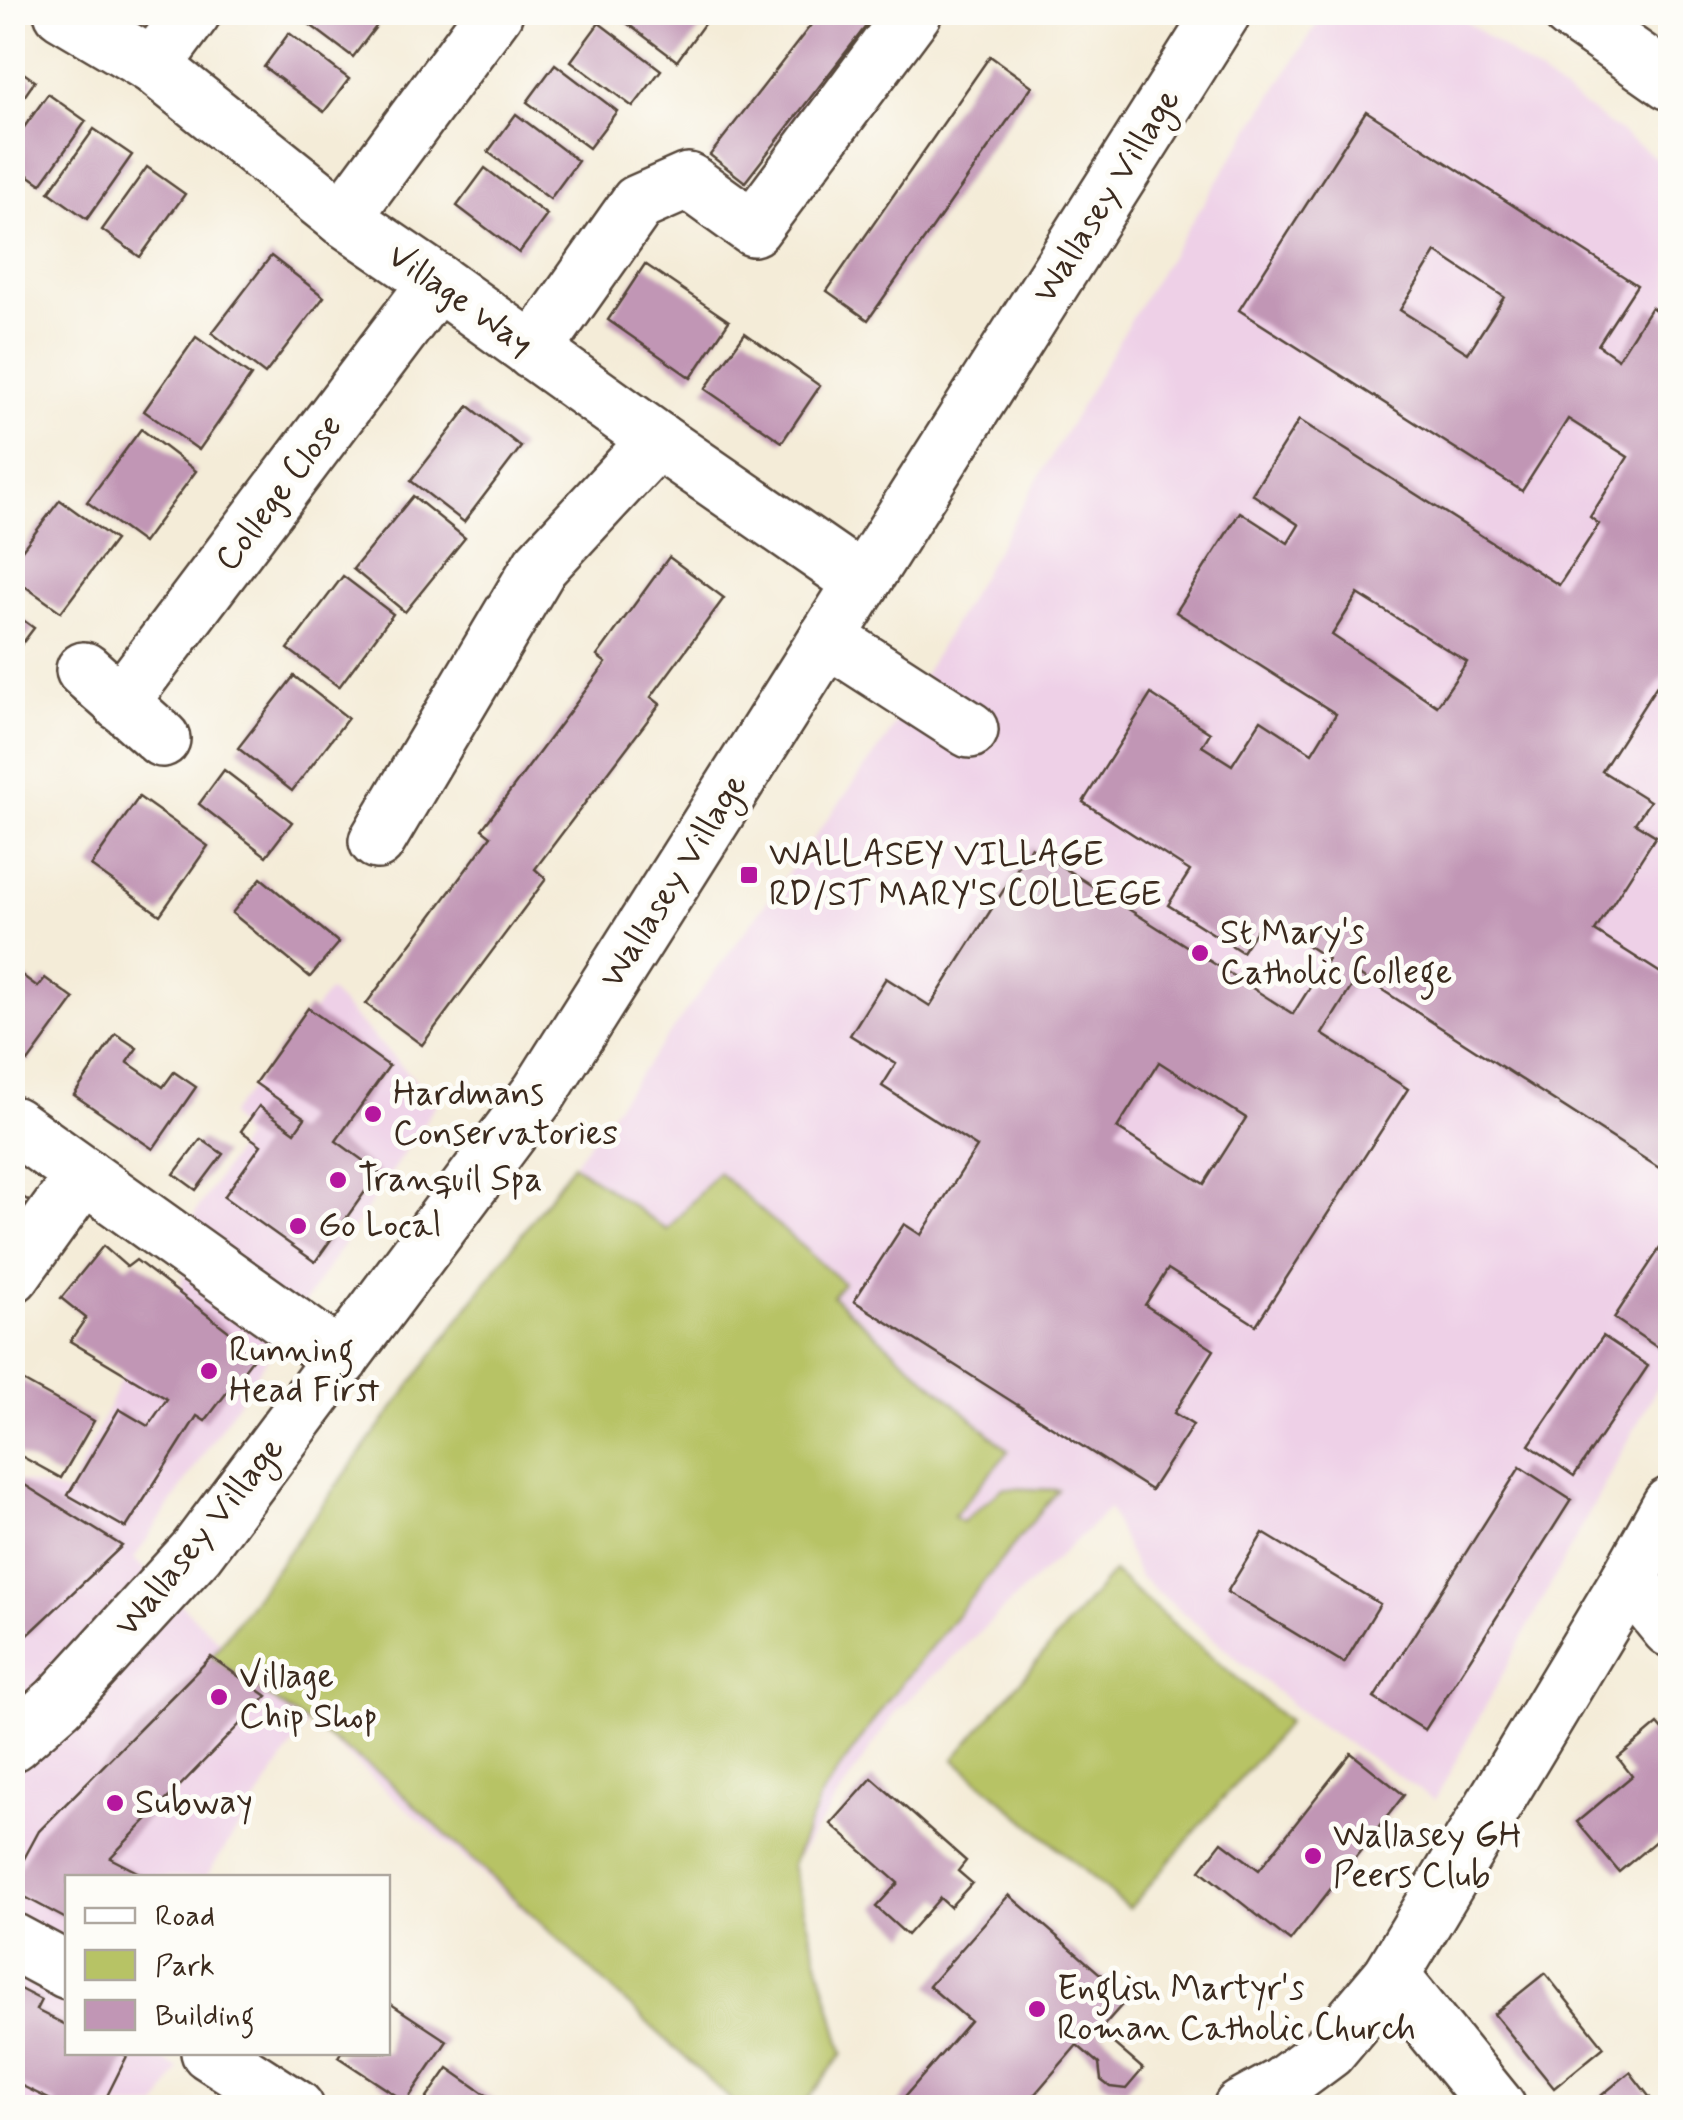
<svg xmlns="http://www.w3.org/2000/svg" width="1683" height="2120" font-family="Mynerve,sans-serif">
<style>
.built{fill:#eed0e7}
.green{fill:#b7c365;stroke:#797642;stroke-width:2.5}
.building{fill:#c196b5;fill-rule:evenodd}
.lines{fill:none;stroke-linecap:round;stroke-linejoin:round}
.minor-casing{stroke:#57473a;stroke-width:60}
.major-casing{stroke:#57473a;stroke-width:60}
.minor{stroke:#fff;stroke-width:55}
.major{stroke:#fff;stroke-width:55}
.poi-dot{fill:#b5179e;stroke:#fdfcf7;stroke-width:4}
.labels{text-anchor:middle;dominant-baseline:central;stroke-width:10;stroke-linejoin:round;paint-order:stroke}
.street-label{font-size:35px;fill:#3b2a1e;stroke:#fdfcf7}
.poi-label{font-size:35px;fill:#3b2a1e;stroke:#fdfcf7;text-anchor:start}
</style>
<rect width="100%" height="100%" fill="#fdfcf7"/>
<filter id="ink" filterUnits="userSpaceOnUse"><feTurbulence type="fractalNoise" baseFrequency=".01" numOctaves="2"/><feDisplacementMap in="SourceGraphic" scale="20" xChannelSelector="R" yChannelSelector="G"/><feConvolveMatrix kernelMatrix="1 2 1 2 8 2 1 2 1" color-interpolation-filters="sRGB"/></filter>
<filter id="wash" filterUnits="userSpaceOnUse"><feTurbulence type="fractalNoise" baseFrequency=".0048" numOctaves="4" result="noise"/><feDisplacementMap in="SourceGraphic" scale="40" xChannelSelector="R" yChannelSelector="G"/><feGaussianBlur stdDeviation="2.25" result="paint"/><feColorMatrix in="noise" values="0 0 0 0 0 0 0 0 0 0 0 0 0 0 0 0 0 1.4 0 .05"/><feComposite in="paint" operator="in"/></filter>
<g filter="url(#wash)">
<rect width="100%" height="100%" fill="#f4ecd8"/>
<path class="built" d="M1324 13H1454L1670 168V1363L1435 1800 1304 1715 1139 1576 1109 1509 896 1711 792 1865 843 2053 802 2107H738L555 1938 308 1722 206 1877 68 1878V2052L152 2053 179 2069 157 2107H13L12 1484 17 1480 68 1494 124 1373 179 1296 195 1213 244 1138 229 1115 329 991 437 1103 134 1559 221 1643 885 741 1146 294Z"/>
<g class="green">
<path d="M573 1164 667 1230 718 1172 843 1283 832 1296 1009 1451 953 1517 962 1522 1003 1488 1058 1490 888 1700 820 1798 792 1865 843 2053 802 2107H738L383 1776 211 1657Z"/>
<path d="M1113 1572 1288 1722 1129 1909 954 1759Z"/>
</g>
<g id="blocks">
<g class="building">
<path d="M293 12H362L378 24 353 57Z"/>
<path d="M612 12H689L704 24 677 61Z"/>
<path d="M821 12H877L745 182 710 155Z"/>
<path d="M599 23 661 70 633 107 571 61Z"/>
<path d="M289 33 349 79 324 112 264 67Z"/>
<path d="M990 56 1032 86 868 320 827 291Z"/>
<path d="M555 64 617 111 589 148 527 102Z"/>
<path d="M12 65 35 81 12 114Z"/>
<path d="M48 94 86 121 41 184 12 164V144Z"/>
<path d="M1366 111 1637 285 1598 345 1618 359 1651 307 1670 320V665L1602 771 1650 801 1635 823 1656 836 1595 931 1670 979V1175L1359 975 1322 1034 1408 1089 1256 1325 1168 1269 1145 1305 1214 1350 1174 1413 1193 1425 1151 1490 854 1301 904 1224 921 1235 977 1147 882 1086 896 1064 850 1035 886 978 930 1006 1031 847 1293 1014 1328 959 1264 918 1242 952 1168 905 1190 871 1083 802 1151 694 1210 733 1202 746 1232 765 1261 720 1312 753 1336 714 1176 612 1240 512 1288 543 1299 525 1252 494 1299 420 1559 585 1599 524 1590 517 1628 457 1568 419 1522 491 1239 310ZM1436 252 1504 297 1468 353 1400 310ZM1358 594 1467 662 1437 706 1332 635ZM1159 1062 1246 1118 1204 1184 1117 1128Z"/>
<path d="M516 114 578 161 550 199 488 152Z"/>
<path d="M94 129 132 155 87 219 49 192Z"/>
<path d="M147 167 185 194 140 257 102 230Z"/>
<path d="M485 168 547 215 519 253 457 206Z"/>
<path d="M271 256 324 297 265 374 212 333Z"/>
<path d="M645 264 729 321 691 378 608 320Z"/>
<path d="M745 333 820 386 782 442 705 389Z"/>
<path d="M196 337 251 376 199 450 144 411Z"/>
<path d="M469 406 521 447 464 522 411 481Z"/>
<path d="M141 429 196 471 143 543 87 502Z"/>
<path d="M413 496 465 538 405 612 353 569Z"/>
<path d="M60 500 115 540 61 612 12 577V563Z"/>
<path d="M669 557 724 598 651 697 660 704 535 869 546 879 422 1045 366 1004 491 836 482 829 606 663 597 656Z"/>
<path d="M343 576 393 614 339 687 288 649Z"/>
<path d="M12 612 34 628 12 657Z"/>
<path d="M294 676 348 718 292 791 238 748Z"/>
<path d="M224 770 292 822 266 856 199 804Z"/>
<path d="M139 797 208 846 160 915 91 866Z"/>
<path d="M261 878 339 943 310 977 232 913Z"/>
<path d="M12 968 38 987 45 978 74 999 28 1062 12 1050Z"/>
<path d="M308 1008 389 1066 336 1141 379 1172 315 1262 224 1197 261 1145 241 1131 259 1106 295 1132 305 1118 255 1083Z"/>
<path d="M116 1034 137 1048 127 1062 163 1087 174 1072 196 1087 153 1149 74 1095Z"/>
<path d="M201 1139 223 1154 196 1190 174 1174Z"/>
<path d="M12 1190 29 1201 12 1224Z"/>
<path d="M1670 1233V1337L1661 1350 1614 1318Z"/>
<path d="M103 1246 127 1267 136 1260 257 1353 205 1421 197 1416 126 1528 68 1495 119 1409 148 1426 167 1399 70 1341 86 1318 61 1298Z"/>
<path d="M1603 1336 1648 1366 1574 1476 1529 1445Z"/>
<path d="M12 1375 94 1421 61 1478 12 1451Z"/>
<path d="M1520 1467 1571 1500 1425 1730 1374 1698Z"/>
<path d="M12 1477 122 1546 27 1636 12 1623Z"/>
<path d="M1263 1533 1380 1604 1344 1663 1227 1592Z"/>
<path d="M211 1657 267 1696 110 1858 149 1878H68V1920L12 1890V1881L39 1831Z"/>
<path d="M1658 1724 1670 1738V1808L1668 1810 1670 1813V1829L1619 1872 1577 1822 1632 1776 1618 1758Z"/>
<path d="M1351 1753 1404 1795 1290 1941 1200 1870 1222 1842 1259 1870Z"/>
<path d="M872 1778 966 1861 958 1871 972 1883 950 1907 940 1898 907 1935 876 1907 898 1883 831 1824Z"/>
<path d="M1009 1895 1128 1998 1099 2031 1143 2069 1126 2089 1110 2087 1101 2080 1099 2064 1077 2045 1023 2108H895L970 2021 929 1986Z"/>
<path d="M1545 1973 1604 2047 1554 2088 1494 2014Z"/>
<path d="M12 1985 41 2000 36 2010 68 2026V2052H120L127 2056 101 2108H54L57 2103 12 2081Z"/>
<path d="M388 2002 447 2041 406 2102 338 2057 341 2052H388Z"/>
<path d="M448 2068 505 2108H420Z"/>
<path d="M1630 2072 1658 2108H1586Z"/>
</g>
</g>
</g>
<g filter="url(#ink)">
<use href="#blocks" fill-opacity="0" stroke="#57473a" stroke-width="2.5"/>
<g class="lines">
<g class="minor-casing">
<g id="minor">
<path d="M62 12 153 66 343 218 437 282 657 440 862 582"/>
<path d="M1570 12 1670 82"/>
<path d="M153 66 193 12"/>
<path d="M343 218 495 12"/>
<path d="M533 352 638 203 688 181 753 228 914 12"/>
<path d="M827 638 970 730"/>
<path d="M84 670 162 739"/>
<path d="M120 703 437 282"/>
<path d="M377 841 540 566 657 440"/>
<path d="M12 1124 341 1359"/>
<path d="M12 1275 84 1175"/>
<path d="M1629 1579 1670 1629"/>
<path d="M12 1941 68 1971"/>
<path d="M1391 1976 1498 2108"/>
<path d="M209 2052 296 2108"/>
<path d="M1241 2108 1281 2086 1328 2051 1391 1976 1629 1579 1670 1505"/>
</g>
</g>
<g class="major-casing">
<path id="major" d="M12 1743 59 1702 196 1552 540 1092 1223 12"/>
</g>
<use href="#minor" class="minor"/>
<use href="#major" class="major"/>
</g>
</g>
<g class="poi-dot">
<rect x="739" y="865" width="20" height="20" rx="5"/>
<circle cx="1200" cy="953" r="10"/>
<circle cx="373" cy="1114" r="10"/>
<circle cx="338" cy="1180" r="10"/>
<circle cx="298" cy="1226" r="10"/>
<circle cx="209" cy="1371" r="10"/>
<circle cx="219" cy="1697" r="10"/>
<circle cx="115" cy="1803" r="10"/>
<circle cx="1313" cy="1856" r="10"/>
<circle cx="1037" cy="2009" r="10"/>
</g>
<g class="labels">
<g class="street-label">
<text transform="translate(1107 196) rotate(-58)">Wallasey Village</text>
<text transform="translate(460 300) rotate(35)">Village Way</text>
<text transform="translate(279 493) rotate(-53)">College Close</text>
<text transform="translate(674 881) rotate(-58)">Wallasey Village</text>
<text transform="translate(200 1537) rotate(-51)">Wallasey Village</text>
</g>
<g class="poi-label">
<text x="769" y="855">WALLASEY VILLAGE<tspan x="769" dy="40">RD/ST MARY'S COLLEGE</tspan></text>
<text x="1220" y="933">St Mary's<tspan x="1220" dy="40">Catholic College</tspan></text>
<text x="393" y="1094">Hardmans<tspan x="393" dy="40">Conservatories</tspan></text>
<text x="358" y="1180">Tranquil Spa</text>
<text x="318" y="1226">Go Local</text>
<text x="229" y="1351">Running<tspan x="229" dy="40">Head First</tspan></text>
<text x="239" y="1677">Village<tspan x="239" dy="40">Chip Shop</tspan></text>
<text x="135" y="1803">Subway</text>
<text x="1333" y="1836">Wallasey GH<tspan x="1333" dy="40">Peers Club</tspan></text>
<text x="1057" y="1989">English Martyr's<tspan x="1057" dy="40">Roman Catholic Church</tspan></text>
</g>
</g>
<rect width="1683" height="2120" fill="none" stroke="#fdfcf7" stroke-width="50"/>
<rect x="65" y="1875" width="325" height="180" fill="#fdfcf7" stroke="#afa8a0" stroke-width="2.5"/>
<rect x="85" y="1908" width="50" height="15" fill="#ffffff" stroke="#afa8a0" stroke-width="2.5"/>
<text x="155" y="1925" font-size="30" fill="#3b2a1e">Road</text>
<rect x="85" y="1950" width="50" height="30" fill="#b7c365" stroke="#afa8a0" stroke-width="2.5"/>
<text x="155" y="1975" font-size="30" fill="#3b2a1e">Park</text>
<rect x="85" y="2000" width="50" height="30" fill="#c196b5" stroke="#afa8a0" stroke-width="2.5"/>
<text x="155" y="2025" font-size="30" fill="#3b2a1e">Building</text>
</svg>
